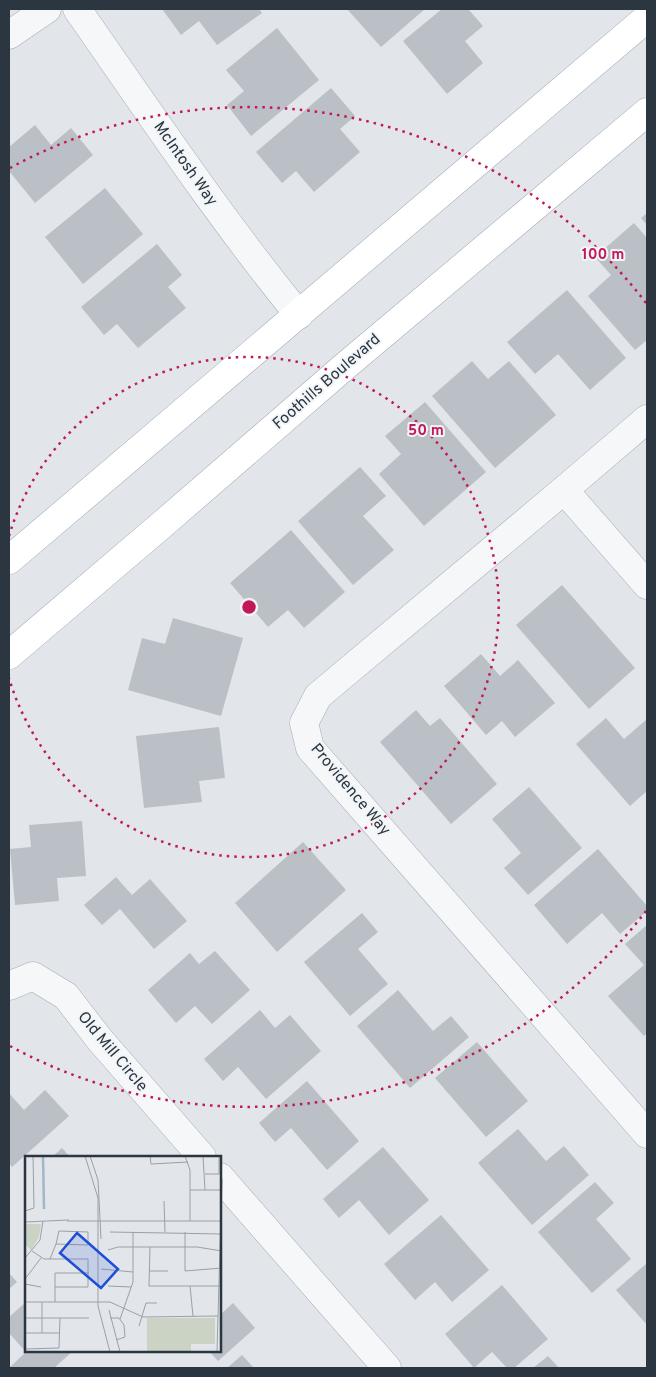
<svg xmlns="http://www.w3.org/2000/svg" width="656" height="1377" font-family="Overpass,sans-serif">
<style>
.building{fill:#bac0c6}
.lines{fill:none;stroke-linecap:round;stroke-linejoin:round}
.minor-casing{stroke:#a7aeb4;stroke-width:29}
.primary-casing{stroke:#a2acb5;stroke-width:29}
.minor{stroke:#f5f7f8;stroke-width:28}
.primary{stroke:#fff;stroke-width:28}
.ring{fill:none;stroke:#c2185b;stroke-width:2.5;stroke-dasharray:2.5 5}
.labels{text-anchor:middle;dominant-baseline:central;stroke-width:4;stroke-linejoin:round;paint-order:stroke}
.street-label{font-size:16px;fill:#2b3641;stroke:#f2f5f7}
.inset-river{fill:none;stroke:#a0b8c7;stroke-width:2.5}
.inset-road{fill:none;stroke:#99a0a6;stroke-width:1}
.view{fill:#1d4ed8;fill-opacity:0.15;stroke:#1d4ed8;stroke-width:2.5}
.inset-edge{fill:none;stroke:#2b3641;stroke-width:2.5}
.centre{fill:#c2185b;stroke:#f2f5f7;stroke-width:2.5}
.ring-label{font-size:15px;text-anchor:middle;font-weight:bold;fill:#c2185b;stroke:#f2f5f7;stroke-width:4;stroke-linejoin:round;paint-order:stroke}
</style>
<rect width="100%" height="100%" fill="#e2e6ea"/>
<g class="building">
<path d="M162 9H259L262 13 217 45 199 21 181 35Z"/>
<path d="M347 9H425L381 47Z"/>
<path d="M442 9H468L483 26 465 41 483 63 447 94 403 41Z"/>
<path d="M277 28 319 80 251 136 227 105 244 91 226 70Z"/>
<path d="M331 88 355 116 340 129 360 152 314 192 296 171 282 183 256 152Z"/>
<path d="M35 125 51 145 71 128 93 155 35 203 9 171V147Z"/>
<path d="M105 188 143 234 83 284 45 237Z"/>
<path d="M647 213V225L641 218Z"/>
<path d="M634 223 647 238V340L635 350 588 296 611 275 595 257Z"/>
<path d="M157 244 182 275 168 287 186 308 138 348 117 324 104 335 81 307Z"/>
<path d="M567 290 626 358 590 390 558 354 535 374 507 342Z"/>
<path d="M472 361 488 379 509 361 556 415 495 468 432 396Z"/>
<path d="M425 402 486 472 424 526 379 474 401 454 385 436Z"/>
<path d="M360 467 386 496 363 516 394 550 353 585 298 521Z"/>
<path d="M291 530 345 592 304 628 288 610 268 627 230 583Z"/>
<path d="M562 585 635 668 589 709 516 625Z"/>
<path d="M173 618 243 638 221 716 128 690 142 638 165 644Z"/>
<path d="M481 654 500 676 518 660 555 703 515 737 502 721 486 735 444 686Z"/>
<path d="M416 710 430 726 440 718 497 784 451 824 380 742Z"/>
<path d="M606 718 624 739 647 719V791L630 806 576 744Z"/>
<path d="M219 727 225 778 199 781 202 802 144 808 136 736Z"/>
<path d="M529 787 582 848 528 895 504 868 521 853 492 819Z"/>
<path d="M82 821 86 876 57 878 59 901 15 905 10 849 31 847 29 825Z"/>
<path d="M303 842 346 890 277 952 235 903Z"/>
<path d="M598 849 647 906V911L620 934 602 913 567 944 534 905Z"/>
<path d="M116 877 132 895 150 879 187 921 154 949 120 909 102 925 84 905Z"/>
<path d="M362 913 378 932 358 949 388 984 350 1016 304 962Z"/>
<path d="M647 925V1033L644 1036 608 996 644 965 625 944Z"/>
<path d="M215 951 250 990 212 1024 195 1006 176 1023 148 990 190 953 199 964Z"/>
<path d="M398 990 433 1031 451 1016 469 1037 410 1088 357 1026Z"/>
<path d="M260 1010 275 1028 290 1015 321 1051 266 1099 238 1067 223 1081 204 1059Z"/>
<path d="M477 1042 528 1101 486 1137 435 1078Z"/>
<path d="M307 1081 359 1141 327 1170 291 1128 275 1142 259 1123Z"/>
<path d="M45 1090 69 1116 12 1167 9 1163V1093L24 1110Z"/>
<path d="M518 1129 546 1161 564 1146 589 1175 532 1225 478 1163Z"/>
<path d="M383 1147 429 1200 389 1235 359 1200 339 1218 323 1199Z"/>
<path d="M62 1148 70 1157H52Z"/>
<path d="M595 1182 614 1203 596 1219 631 1259 592 1293 538 1232Z"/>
<path d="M441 1215 489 1270 452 1302 435 1282 415 1300 384 1264Z"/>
<path d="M647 1263V1325L616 1290Z"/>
<path d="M9 1273 17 1282 9 1289Z"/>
<path d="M502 1285 548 1339 514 1368H507L492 1352 474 1368 445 1334Z"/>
<path d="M26 1302V1351H73L54 1368H9L26 1352 9 1333V1317Z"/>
<path d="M233 1303 255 1328 218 1361 209 1351H220V1315Z"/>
<path d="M242 1355 254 1368H227Z"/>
<path d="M548 1356 559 1368H533Z"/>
</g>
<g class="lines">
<g class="minor-casing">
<g id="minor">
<path d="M77 9C149 112 219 217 299 315"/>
<path d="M9 35 47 9"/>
<path d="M647 419 564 490 318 696 304 723 310 748 647 1134"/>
<path d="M564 490 647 585"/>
<path d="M9 986 33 976 66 996 100 1040 202 1157"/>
<path d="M220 1177 387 1368"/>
</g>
</g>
<g class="primary-casing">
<g id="primary">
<path d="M9 560 647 18"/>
<path d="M9 655 165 522 344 367 647 112"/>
</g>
</g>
<use href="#minor" class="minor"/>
<use href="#primary" class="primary"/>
</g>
<g class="ring">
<path d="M9 536A250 250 0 1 1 9 678"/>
<path d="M646 911A500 500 0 0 1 10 1046M10 168A500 500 0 0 1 646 303"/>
</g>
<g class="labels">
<g class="street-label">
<text transform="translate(185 164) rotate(55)">McIntosh Way</text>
<text transform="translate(327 382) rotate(-41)">Foothills Boulevard</text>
<text transform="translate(350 790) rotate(50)">Providence Way</text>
<text transform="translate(112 1052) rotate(50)">Old Mill Circle</text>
</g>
</g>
<g transform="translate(25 1156)">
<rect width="196" height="196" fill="#e2e6ea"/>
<path d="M0 68H16L14 81 6 94 0 88ZM122 162H190V188H166V196H122Z" fill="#cad3c4"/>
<path class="inset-river" d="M18 0 19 53"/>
<path class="inset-road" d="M60 0 73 42V150L85 196M65 0 73 24 76 83M125 0 126 8 163 6M160 0 165 14V65M178 0 180 34M180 18H194V0M165 34H197M139 45 140 76M0 55 9 52 8 0M42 65H197M0 66 44 64M34 75 63 76V89L31 88ZM85 76 197 78M160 76V115L197 112M125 91 124 130H197M83 94 93 91H172L197 95M7 95 19 103H63V131H30M0 102 15 84 18 65M25 103 31 88M76 113 108 116M124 115H143M0 123 16 102M0 128 16 131M83 130 106 131M165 130 168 160M0 146H85L118 161 193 160M30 146V117H64M84 154 95 196M0 162H64M85 162H94L99 169 100 181 91 184M95 163 108 126V76M114 170 121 147H132M0 177H34M17 177V146M0 193 34 192 35 162M192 196 197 23"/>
<path class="view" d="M52 77 93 113 76 132 35 97Z"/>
<rect width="196" height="196" class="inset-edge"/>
</g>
<circle cx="249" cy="607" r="8" class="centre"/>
<g class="ring-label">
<text x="603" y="259">100 m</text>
<text x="426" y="435">50 m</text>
</g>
<rect width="656" height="1377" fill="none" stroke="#2b3641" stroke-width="20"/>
</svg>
